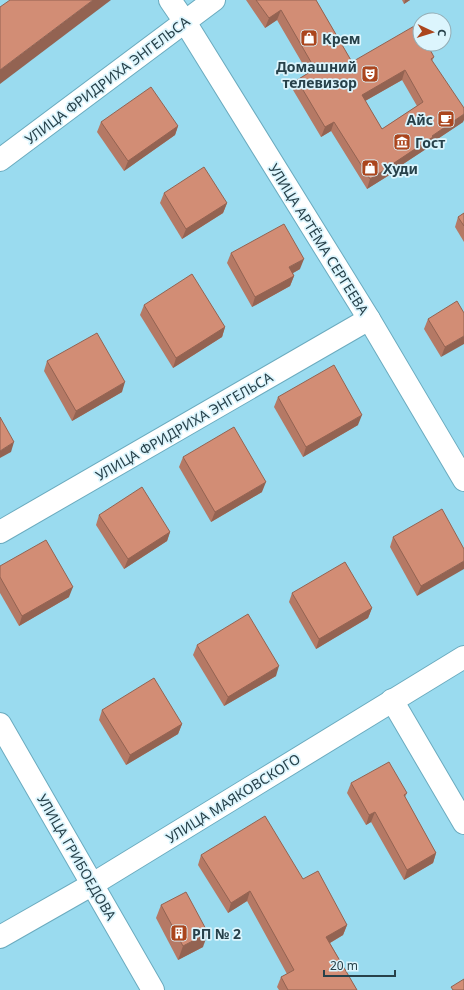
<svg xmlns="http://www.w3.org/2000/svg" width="464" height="990" font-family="'Noto Sans',sans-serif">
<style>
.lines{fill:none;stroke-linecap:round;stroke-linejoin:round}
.minor-casing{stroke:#6babbf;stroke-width:24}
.minor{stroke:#fff;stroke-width:22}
.wall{fill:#b57965;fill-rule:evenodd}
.shaded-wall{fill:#936352}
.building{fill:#d28d75;stroke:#936352;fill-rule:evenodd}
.labels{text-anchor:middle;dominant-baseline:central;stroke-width:3.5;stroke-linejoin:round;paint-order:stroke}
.poi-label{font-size:14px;font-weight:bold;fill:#27414a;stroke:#dcf5fd;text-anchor:start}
.street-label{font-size:14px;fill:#27414a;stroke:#dcf5fd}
</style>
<rect width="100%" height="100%" fill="#9adbef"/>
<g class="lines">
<g class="minor-casing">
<g id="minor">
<path d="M170 0 185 22 369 319 464 480"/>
<path d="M0 160 214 0"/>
<path d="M0 532 369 319"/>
<path d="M392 700 464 823"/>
<path d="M0 724 153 990"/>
<path d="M0 937 93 884 464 657"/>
</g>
</g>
<use href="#minor" class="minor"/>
</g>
<g class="wall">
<path d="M246 0H316L352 62 434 57 432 61 463 122 430 144 429 147 391 172V174L367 189 331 131 321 137 293 90 297 80 308 73 277 20 265 28ZM402 80 417 106 382 129 365 101Z"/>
<path d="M402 0H410L404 4Z"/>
<path d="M101 122 178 126 175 135 124 171 97 132Z"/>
<path d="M164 193 227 203 223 213 182 239 160 203Z"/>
<path d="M464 213V242L455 227 458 217Z"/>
<path d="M231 253 300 269 293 273 294 276 290 286 252 307 227 263Z"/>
<path d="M144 305 225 327 222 337 173 368 140 315Z"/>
<path d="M464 313 441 357 424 329 428 319Z"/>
<path d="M47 361 122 392 72 421 44 371Z"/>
<path d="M278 397 358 425 303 457 274 407Z"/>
<path d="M183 457 262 492 211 522 179 467Z"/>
<path d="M99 515 170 532 167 541 124 569 96 525Z"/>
<path d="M393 537 464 549 417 596 390 547Z"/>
<path d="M0 566 69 597 19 626 0 593Z"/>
<path d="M292 593 372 608 368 618 316 649 289 602Z"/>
<path d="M197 645 276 676 224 706 193 655Z"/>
<path d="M102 710 182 724 178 734 126 765 99 720Z"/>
<path d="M351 783 407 793 405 797 436 853 433 863 404 880 371 822 366 825 347 793Z"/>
<path d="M201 855 303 879 347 925 343 935 330 943 357 990H279L277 987 281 977 287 974 247 901 228 913 198 865Z"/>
<path d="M161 905 203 947 178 960 156 918Z"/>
</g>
<g class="shaded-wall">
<path d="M93 0H111L0 84V70Z"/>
<path d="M405 0H410L404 4Z"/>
<path d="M281 10 277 20 265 28 269 18Z"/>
<path d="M405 70 402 80 358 105 362 95Z"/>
<path d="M464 114V120L463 122 430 144 429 147 391 172V174L367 189 370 179 432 136Z"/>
<path d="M334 122 331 131 321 137 325 127Z"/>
<path d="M178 126 175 135 124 171 128 161Z"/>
<path d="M227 203 223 213 182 239 186 229Z"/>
<path d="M304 259 300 269 286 277 289 267Z"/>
<path d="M294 276 290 286 252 307 255 297Z"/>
<path d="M225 327 222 337 173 368 176 358Z"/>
<path d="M464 336V344L441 357 445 347Z"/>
<path d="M125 382 122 392 72 421 76 411Z"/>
<path d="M362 415 358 425 303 457 306 447Z"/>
<path d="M14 442 11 452 0 458V451Z"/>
<path d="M266 482 262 492 211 522 215 512Z"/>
<path d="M170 532 167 541 124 569 128 559Z"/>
<path d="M464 561V569L417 596 421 586Z"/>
<path d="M73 587 69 597 19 626 22 616Z"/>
<path d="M372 608 368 618 316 649 319 639Z"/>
<path d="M279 666 276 676 224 706 228 697Z"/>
<path d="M182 724 178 734 126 765 130 755Z"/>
<path d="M375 812 371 822 366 825 369 815Z"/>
<path d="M436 853 433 863 404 880 407 870Z"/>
<path d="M250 891 247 901 228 913 231 903Z"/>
<path d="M347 925 343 935 323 947 326 937Z"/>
<path d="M208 933 203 947 178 960 183 946Z"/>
</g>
<g class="building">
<path d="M10 0H93L0 70V7Z"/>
<path d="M256 0H316L352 62 416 25 420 32V44H427L434 57 431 59 464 108V114L432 136 433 137 394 163V164L370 179 334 122 325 127 297 80 315 69 281 10 269 18ZM405 70 423 102 382 129 362 95Z"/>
<path d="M151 87 178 126 128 161 101 122Z"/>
<path d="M204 167 227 203 186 229 164 193Z"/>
<path d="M464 213V226L458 217Z"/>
<path d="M284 224 304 259 289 267 294 276 255 297 231 253Z"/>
<path d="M192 274 225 327 176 358 144 305Z"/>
<path d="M457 301 464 313V336L445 347 428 319Z"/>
<path d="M97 333 125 382 76 411 47 361Z"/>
<path d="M334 365 362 415 306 447 278 397Z"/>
<path d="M0 417 14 442 0 451Z"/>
<path d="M234 427 266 482 215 512 183 457Z"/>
<path d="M142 487 170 532 128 559 99 515Z"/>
<path d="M442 509 464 549V561L421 586 393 537Z"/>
<path d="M46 540 73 587 22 616 0 577V566Z"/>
<path d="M345 562 372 608 319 639 292 593Z"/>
<path d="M248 614 279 666 228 697 197 645Z"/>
<path d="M154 678 182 724 130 755 102 710Z"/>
<path d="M389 762 407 793 404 795 436 853 407 870 375 812 369 815 351 783Z"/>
<path d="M265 816 303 879 318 871 347 925 326 937 357 990H288L281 977 294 970 250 891 231 903 201 855Z"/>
<path d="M186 892 208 933 183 946 161 905Z"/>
<path d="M464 979V990H453L451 987Z"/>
</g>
<defs>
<g id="shop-square" transform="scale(0.9)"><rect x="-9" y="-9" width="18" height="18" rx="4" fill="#ab451d" stroke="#dcf5fd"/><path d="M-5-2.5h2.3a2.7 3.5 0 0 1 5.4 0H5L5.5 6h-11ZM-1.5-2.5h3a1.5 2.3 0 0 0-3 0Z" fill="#fff"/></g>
<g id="theatre-square" transform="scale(0.9)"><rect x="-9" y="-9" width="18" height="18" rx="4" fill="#ab451d" stroke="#dcf5fd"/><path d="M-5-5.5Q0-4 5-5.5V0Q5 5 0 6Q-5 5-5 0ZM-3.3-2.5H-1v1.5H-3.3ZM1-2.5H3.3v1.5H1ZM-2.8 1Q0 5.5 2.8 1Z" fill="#fff"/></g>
<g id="cafe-square" transform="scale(0.9)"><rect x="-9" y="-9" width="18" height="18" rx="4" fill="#ab451d" stroke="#dcf5fd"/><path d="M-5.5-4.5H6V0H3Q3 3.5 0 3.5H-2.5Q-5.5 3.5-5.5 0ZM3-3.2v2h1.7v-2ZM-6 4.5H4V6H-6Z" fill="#fff"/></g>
<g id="museum-square" transform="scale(0.9)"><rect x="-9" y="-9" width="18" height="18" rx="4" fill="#ab451d" stroke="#dcf5fd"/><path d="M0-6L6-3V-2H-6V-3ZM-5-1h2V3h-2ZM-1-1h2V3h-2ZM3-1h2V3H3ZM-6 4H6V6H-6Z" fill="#fff"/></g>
<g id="building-square" transform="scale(0.9)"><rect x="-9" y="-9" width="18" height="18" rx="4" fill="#ab451d" stroke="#dcf5fd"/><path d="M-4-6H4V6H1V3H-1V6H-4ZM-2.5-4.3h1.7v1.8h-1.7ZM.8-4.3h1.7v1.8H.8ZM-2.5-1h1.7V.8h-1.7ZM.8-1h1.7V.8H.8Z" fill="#fff"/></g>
</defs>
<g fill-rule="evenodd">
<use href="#shop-square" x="309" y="38"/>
<use href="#theatre-square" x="370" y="74"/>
<use href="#cafe-square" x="446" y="119"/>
<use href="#museum-square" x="402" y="142"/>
<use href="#shop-square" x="370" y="168"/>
<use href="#building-square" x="179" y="933"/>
</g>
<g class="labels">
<g class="poi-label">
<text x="322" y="38">Крем</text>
<text x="357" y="66" text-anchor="end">Домашний<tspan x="357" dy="16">телевизор</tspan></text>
<text x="433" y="119" text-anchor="end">Айс</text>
<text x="415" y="142">Гост</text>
<text x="383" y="168">Худи</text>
<text x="192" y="933">РП № 2</text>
</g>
<g class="street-label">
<text transform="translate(107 80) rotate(-37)">УЛИЦА ФРИДРИХА ЭНГЕЛЬСА</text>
<text transform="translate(319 239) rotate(58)">УЛИЦА АРТЁМА СЕРГЕЕВА</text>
<text transform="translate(184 426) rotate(-30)">УЛИЦА ФРИДРИХА ЭНГЕЛЬСА</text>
<text transform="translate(233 798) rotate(-32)">УЛИЦА МАЯКОВСКОГО</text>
<text transform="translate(77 857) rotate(60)">УЛИЦА ГРИБОЕДОВА</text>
</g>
</g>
<g transform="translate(432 32) rotate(94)"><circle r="19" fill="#dcf5fd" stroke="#94adb5"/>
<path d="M0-3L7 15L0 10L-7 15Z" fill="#ab451d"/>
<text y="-6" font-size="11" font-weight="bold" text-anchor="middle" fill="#27414a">С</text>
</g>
<path d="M324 970v6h71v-6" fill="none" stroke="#27414a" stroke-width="2"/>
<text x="330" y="970" font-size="12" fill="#27414a" stroke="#dcf5fd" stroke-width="3" paint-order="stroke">20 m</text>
</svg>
